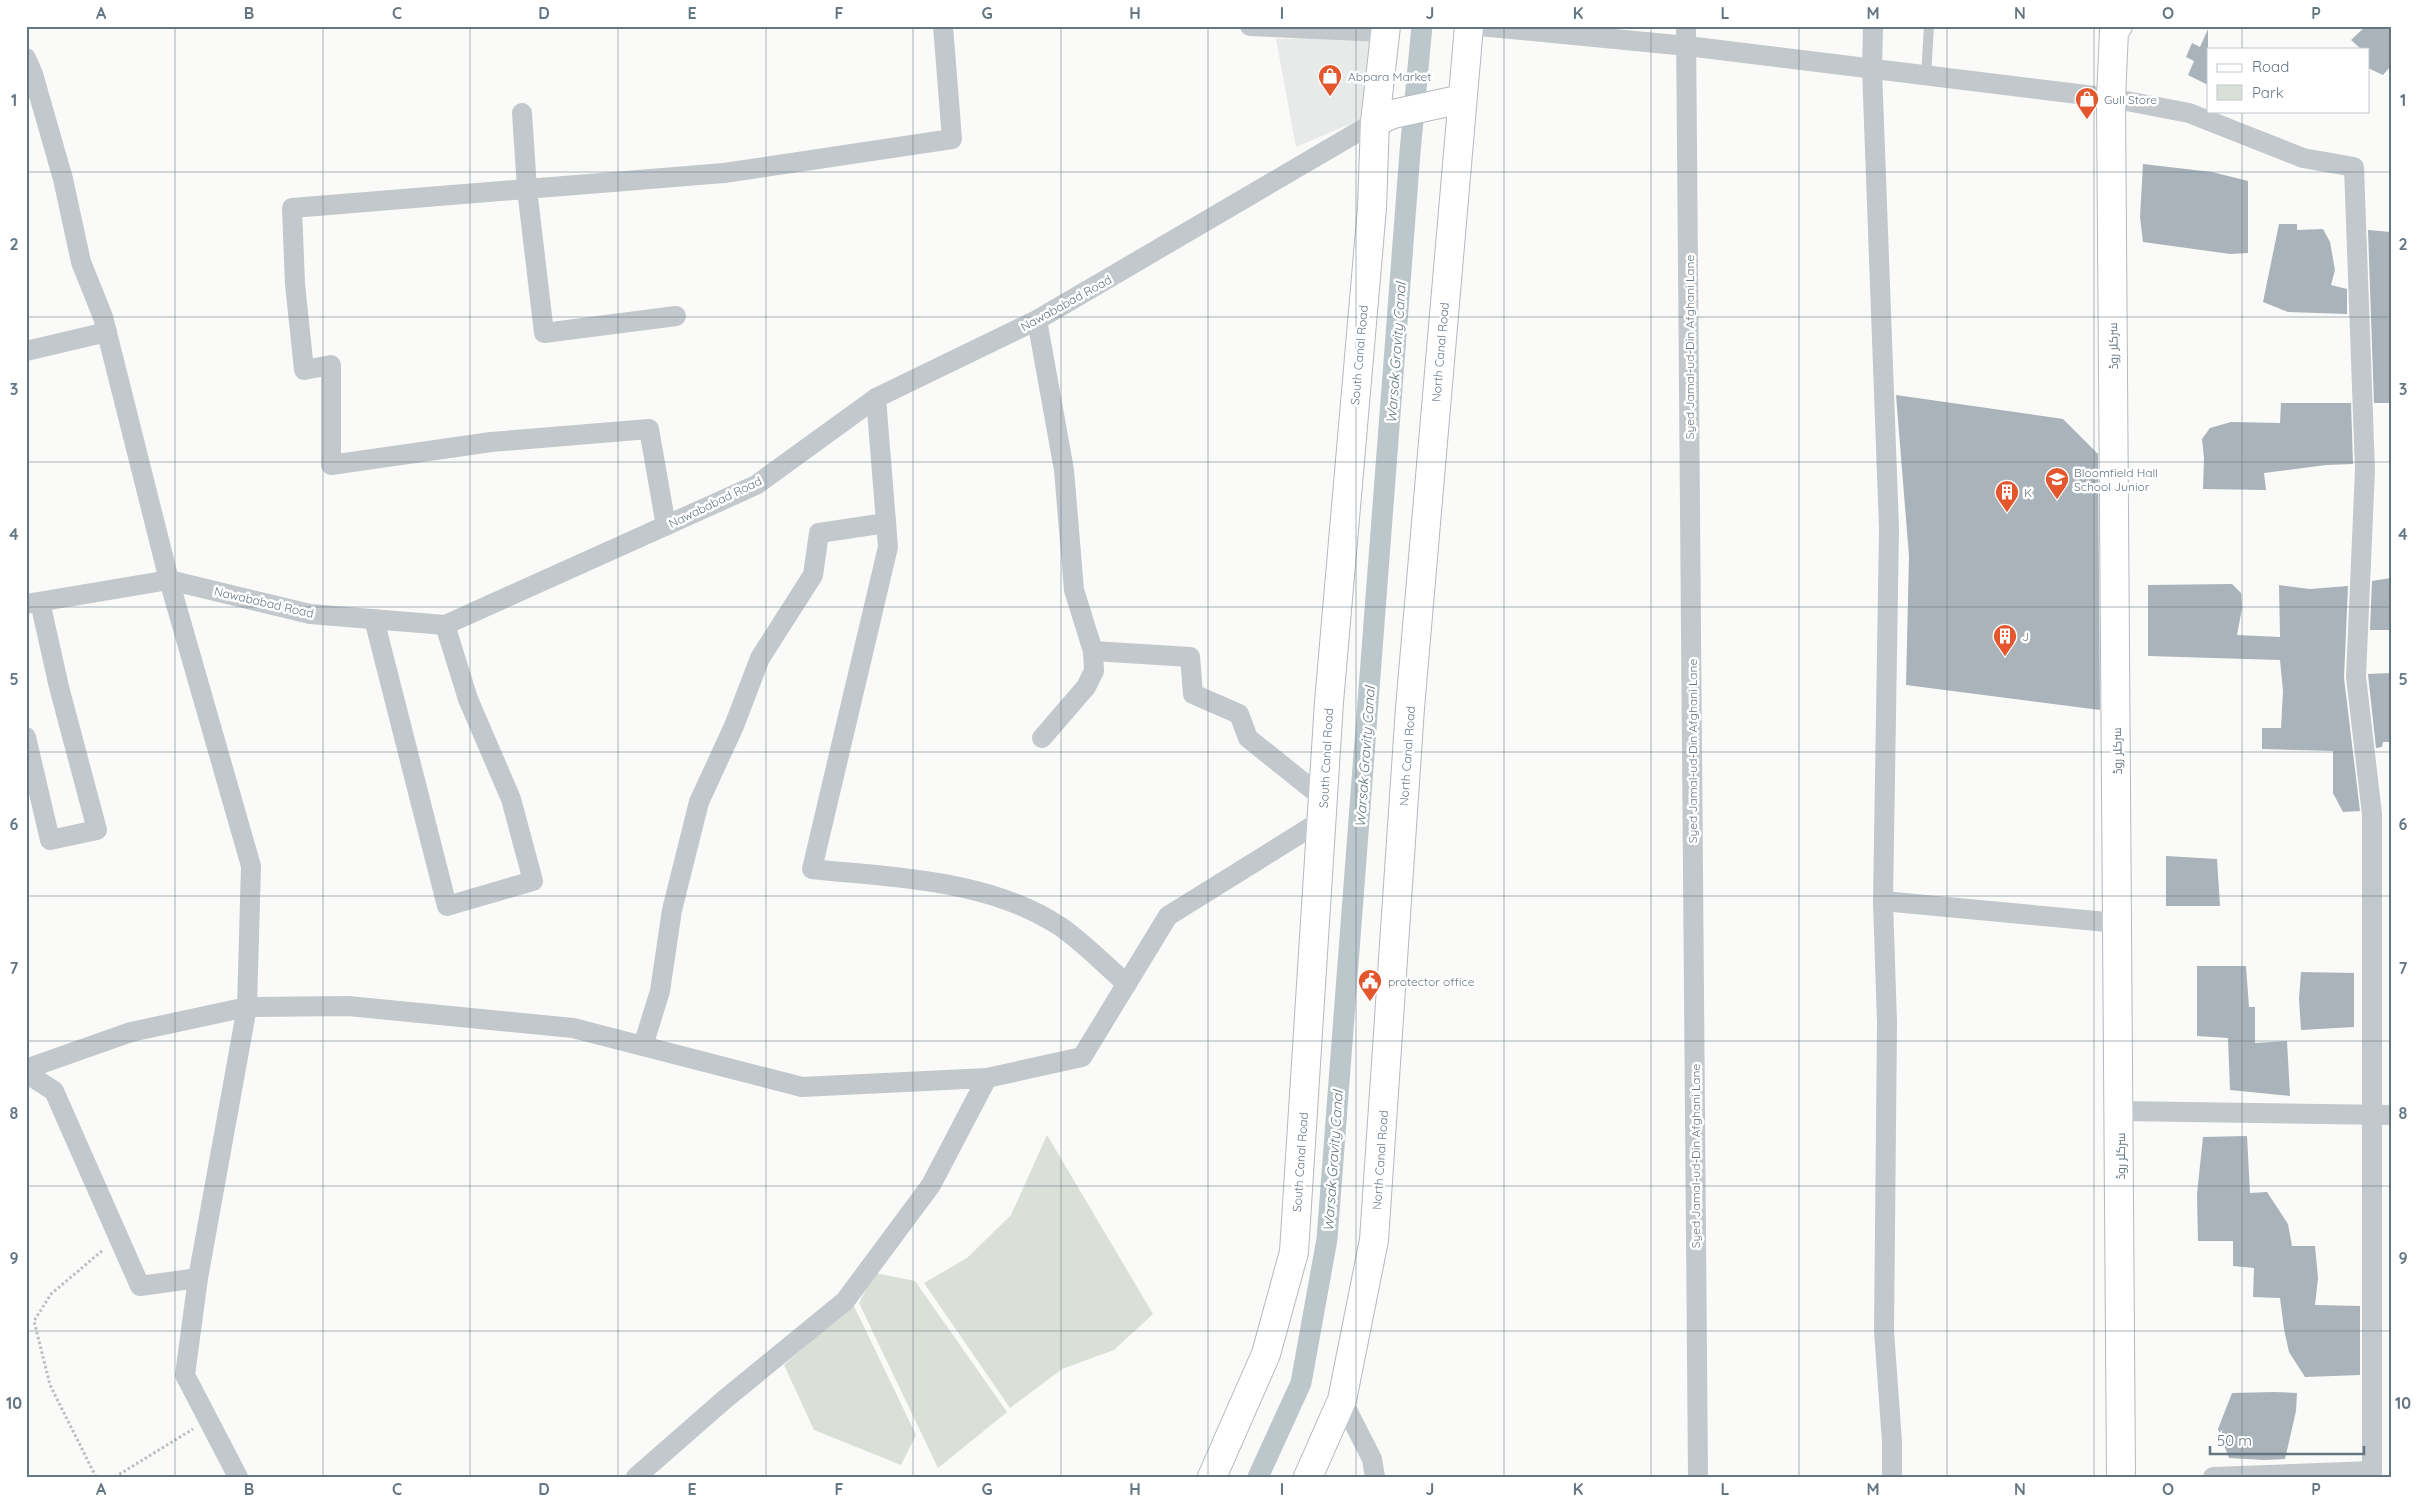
<svg xmlns="http://www.w3.org/2000/svg" width="2417" height="1503" font-family="Quicksand,Cairo,sans-serif">
<style>
.built{fill:#e8e9e9}
.green{fill:#dadfd7}
.lines{fill:none;stroke-linecap:round;stroke-linejoin:round}
.canal{stroke:#bbc7cb;stroke-width:21}
.building{fill:#aab3b9}
.secondary-casing{stroke:#b3babf;stroke-width:30}
.path{stroke:#bbbfc2;stroke-width:3;stroke-dasharray:2.5 2.5;stroke-linecap:butt}
.lane{stroke:#c3c8cc;stroke-width:10}
.street{stroke:#c3c8cc;stroke-width:20}
.secondary{stroke:#fff;stroke-width:28}
.grid{fill:none;stroke:#657683;stroke-width:1;stroke-opacity:0.55}
.labels{text-anchor:middle;dominant-baseline:central;stroke-width:5;stroke-linejoin:round;paint-order:stroke}
.poi-label{font-size:12px;fill:#657683;stroke:#fff;text-anchor:start}
.street-label{font-size:12px;fill:#657683;stroke:#fff}
.water-label{font-size:14px;font-style:italic;fill:#60757c;stroke:#fff}
.neatline{fill:none;stroke:#657683;stroke-width:2}
.grid-label{font-size:16px;text-anchor:middle;font-weight:bold;fill:#657683}
</style>
<rect width="100%" height="100%" fill="#fafaf8"/>
<path class="built" d="M1381 36 1371 115 1296 147 1276 39Z"/>
<g class="green">
<path d="M1047 1135 1153 1314 1114 1350 1062 1369 1010 1408 924 1283 967 1258 1011 1215Z"/>
<path d="M875 1273 915 1281 1007 1412 938 1468 859 1303Z"/>
<path d="M853 1304 916 1435 901 1465 814 1430 784 1365Z"/>
</g>
<g class="lines">
<path class="canal" d="M1258 1477 1301 1383 1327 1239 1410 152 1422 26"/>
</g>
<g class="building">
<path d="M2366 26H2391V66L2383 75 2368 68V49H2361L2351 40Z"/>
<path d="M2208 29V85L2188 75 2194 61 2186 57 2192 43 2200 47Z"/>
<path d="M2143 164 2212 172 2248 181V253L2230 254 2143 242 2140 217Z"/>
<path d="M2279 224H2297V230L2323 229 2330 242 2335 270 2331 285 2347 289V314L2288 312 2263 302Z"/>
<path d="M2368 230 2391 232V403H2374Z"/>
<path d="M1896 395 2063 419 2098 454 2100 710 1906 685 1909 556Z"/>
<path d="M2281 403H2351L2353 464 2326 465 2264 473 2266 490 2203 489 2204 458 2202 439 2210 428 2231 422 2280 423Z"/>
<path d="M2391 578V630H2370L2372 581Z"/>
<path d="M2232 584 2241 593 2242 608 2237 635 2280 637 2279 585 2310 589 2348 586 2344 678 2360 811 2343 812 2333 793V751L2262 749V728H2281L2283 691 2280 660 2148 656V585Z"/>
<path d="M2391 673V742H2383L2382 747 2376 748 2368 674Z"/>
<path d="M2166 856 2217 859 2220 906H2166Z"/>
<path d="M2197 966H2246L2249 1007H2255V1043L2287 1041 2290 1096 2230 1090 2228 1038 2197 1036Z"/>
<path d="M2301 972 2354 973V1027L2301 1030 2299 999Z"/>
<path d="M2247 1136 2250 1193 2267 1192 2288 1224 2292 1246H2315L2318 1278 2315 1305 2360 1306V1375L2305 1377 2289 1352 2284 1329 2280 1298 2253 1297 2254 1268 2233 1266V1241H2198L2197 1194 2203 1137Z"/>
<path d="M2274 1392 2297 1393 2296 1411 2285 1459 2264 1460 2229 1458 2218 1429 2232 1393Z"/>
</g>
<g class="lines">
<g class="secondary-casing">
<g id="secondary">
<path d="M2118 26 2114 31 2111 98 2121 1477"/>
<path d="M1375 122 1393 114 1462 99"/>
<path d="M1212 1477 1266 1354 1294 1252 1329 702 1372 208 1375 122 1386 26"/>
<path d="M1308 1477 1342 1400 1374 1240 1410 708 1469 26"/>
</g>
</g>
<g class="path">
<path d="M96 1477 50 1385 34 1321 51 1294 103 1250"/>
<path d="M115 1477 193 1429"/>
</g>
<path class="lane" d="M1926 76 1929 26"/>
<g class="street">
<path d="M1250 26 1385 32"/>
<path d="M1479 26 1687 46 2111 98 2189 113 2303 158 2354 167 2365 470 2356 677 2372 814V1477"/>
<path d="M1686 26 1698 1477"/>
<path d="M1873 26 1872 69 1889 528 1883 901 1887 1023 1884 1331 1892 1442V1477"/>
<path d="M26 58 33 74 63 179 81 262 103 317 169 580 251 866 247 1007 348 1006 573 1028 802 1087 987 1078 931 1185 845 1301 724 1400 636 1477"/>
<path d="M522 113 527 189 544 333 676 316"/>
<path d="M1037 320 1064 470 1074 590 1093 651 1190 657 1193 694 1239 714 1248 738 1323 798"/>
<path d="M26 351 107 332"/>
<path d="M876 398 888 547 812 869C895 878 989 879 1061 927 1084 943 1105 965 1127 984"/>
<path d="M666 526 649 429 491 442 331 465V365L304 370 295 284 292 208 724 173 952 139 943 26"/>
<path d="M26 604 169 580 310 614 445 625 756 485 876 398 1037 320 1375 122"/>
<path d="M374 619 447 906 533 881 511 799 468 699 445 625"/>
<path d="M26 737 50 840 97 830 59 687 40 602"/>
<path d="M1042 738 1086 687 1094 671 1093 651"/>
<path d="M1883 901 2118 923"/>
<path d="M643 1046 660 991 672 910 699 802 734 726 760 658 813 575 819 533 886 523"/>
<path d="M26 1069 131 1032 247 1007 198 1278 185 1375 238 1477"/>
<path d="M26 1073 54 1091 140 1286 198 1278"/>
<path d="M987 1078 1082 1057 1168 916 1322 820"/>
<path d="M2120 1111 2391 1115"/>
<path d="M1342 1400 1372 1459 1375 1477"/>
<path d="M2213 1477 2372 1471"/>
</g>
<use href="#secondary" class="secondary"/>
</g>
<path class="grid" d="M175 26V1477M323 26V1477M470 26V1477M618 26V1477M766 26V1477M913 26V1477M1061 26V1477M1208 26V1477M1356 26V1477M1504 26V1477M1651 26V1477M1799 26V1477M1947 26V1477M2094 26V1477M2242 26V49M2242 111V1477M26 172H2391M26 317H2391M26 462H2391M26 607H2391M26 752H2391M26 896H2391M26 1041H2391M26 1186H2391M26 1331H2391"/>
<defs>
<g id="shop-pin" transform="scale(1.25)"><path d="M0 17L-7.5 6A9.5 9.5 0 1 1 7.5 6Z" fill="#e4572e" stroke="#fff"/><path d="M-5-2.5h2.3a2.7 3.5 0 0 1 5.4 0H5L5.5 6h-11ZM-1.5-2.5h3a1.5 2.3 0 0 0-3 0Z" fill="#fff"/></g>
<g id="school-pin" transform="scale(1.25)"><path d="M0 17L-7.5 6A9.5 9.5 0 1 1 7.5 6Z" fill="#e4572e" stroke="#fff"/><path d="M0-5L7-2L0 1L-7-2ZM-4 1L0 2.5L4 1V4Q0 6-4 4Z" fill="#fff"/></g>
<g id="building-pin" transform="scale(1.25)"><path d="M0 17L-7.5 6A9.5 9.5 0 1 1 7.5 6Z" fill="#e4572e" stroke="#fff"/><path d="M-4-6H4V6H1V3H-1V6H-4ZM-2.5-4.3h1.7v1.8h-1.7ZM.8-4.3h1.7v1.8H.8ZM-2.5-1h1.7V.8h-1.7ZM.8-1h1.7V.8H.8Z" fill="#fff"/></g>
<g id="civic-pin" transform="scale(1.25)"><path d="M0 17L-7.5 6A9.5 9.5 0 1 1 7.5 6Z" fill="#e4572e" stroke="#fff"/><path d="M-.6-6.5H3V-4.5H.6V-3L4-1V1h2V6H-6V1h2V-1L-.6-3ZM-1.2 2.5V6h2.4V2.5Z" fill="#fff"/></g>
</defs>
<g fill-rule="evenodd">
<use href="#shop-pin" x="1330" y="76"/>
<use href="#shop-pin" x="2087" y="99"/>
<use href="#school-pin" x="2057" y="479"/>
<use href="#building-pin" x="2007" y="492"/>
<use href="#building-pin" x="2005" y="636"/>
<use href="#civic-pin" x="1370" y="981"/>
</g>
<g class="labels">
<g class="poi-label">
<text x="1348" y="76">Abpara Market</text>
<text x="2104" y="99">Gull Store</text>
<text x="2074" y="472">Bloomfield Hall<tspan x="2074" dy="14">School Junior</tspan></text>
<text x="2024" y="492">K</text>
<text x="2022" y="636">J</text>
<text x="1388" y="981">protector office</text>
</g>
<g class="street-label">
<text transform="translate(1066 303) rotate(-29)">Nawababad Road</text>
<text transform="translate(2113 346) rotate(-91)">سرکلر روڈ</text>
<text transform="translate(1689 347) rotate(-90)">Syed Jamal-ud-Din Afghani Lane</text>
<text transform="translate(1440 352) rotate(-85)">North Canal Road</text>
<text transform="translate(1359 355) rotate(-85)">South Canal Road</text>
<text transform="translate(715 502) rotate(-26)">Nawababad Road</text>
<text transform="translate(264 602) rotate(13)">Nawababad Road</text>
<text transform="translate(1692 751) rotate(-90)">Syed Jamal-ud-Din Afghani Lane</text>
<text transform="translate(2117 751) rotate(-91)">سرکلر روڈ</text>
<text transform="translate(1407 756) rotate(-86)">North Canal Road</text>
<text transform="translate(1326 758) rotate(-87)">South Canal Road</text>
<text transform="translate(1695 1156) rotate(-90)">Syed Jamal-ud-Din Afghani Lane</text>
<text transform="translate(2120 1156) rotate(-90)">سرکلر روڈ</text>
<text transform="translate(1380 1160) rotate(-86)">North Canal Road</text>
<text transform="translate(1300 1162) rotate(-86)">South Canal Road</text>
</g>
<g class="water-label">
<text transform="translate(1396 353) rotate(-86)">Warsak Gravity Canal</text>
<text transform="translate(1365 757) rotate(-86)">Warsak Gravity Canal</text>
<text transform="translate(1333 1161) rotate(-86)">Warsak Gravity Canal</text>
</g>
</g>
<rect width="2417" height="1503" fill="none" stroke="#ffffff" stroke-width="55"/>
<rect x="2207" y="48" width="162" height="65" fill="#ffffff" stroke="#c1c8cd"/>
<rect x="2217" y="64" width="25" height="8" fill="#ffffff" stroke="#c1c8cd"/>
<text x="2252" y="72" font-size="15" fill="#657683">Road</text>
<rect x="2217" y="85" width="25" height="15" fill="#dadfd7" stroke="#c1c8cd"/>
<text x="2252" y="98" font-size="15" fill="#657683">Park</text>
<path d="M2210 1446v8h154v-8" fill="none" stroke="#657683" stroke-width="2.5"/>
<text x="2217" y="1446" font-size="15" fill="#657683" stroke="#ffffff" stroke-width="4" paint-order="stroke">50 m</text>
<rect x="28" y="28" width="2362" height="1448" class="neatline"/>
<g class="grid-label">
<text x="101" y="19">A</text>
<text x="249" y="19">B</text>
<text x="397" y="19">C</text>
<text x="544" y="19">D</text>
<text x="692" y="19">E</text>
<text x="839" y="19">F</text>
<text x="987" y="19">G</text>
<text x="1135" y="19">H</text>
<text x="1282" y="19">I</text>
<text x="1430" y="19">J</text>
<text x="1578" y="19">K</text>
<text x="1725" y="19">L</text>
<text x="1873" y="19">M</text>
<text x="2020" y="19">N</text>
<text x="2168" y="19">O</text>
<text x="2316" y="19">P</text>
<text x="14" y="106">1</text>
<text x="2403" y="106">1</text>
<text x="14" y="250">2</text>
<text x="2403" y="250">2</text>
<text x="14" y="395">3</text>
<text x="2403" y="395">3</text>
<text x="14" y="540">4</text>
<text x="2403" y="540">4</text>
<text x="14" y="685">5</text>
<text x="2403" y="685">5</text>
<text x="14" y="830">6</text>
<text x="2403" y="830">6</text>
<text x="14" y="974">7</text>
<text x="2403" y="974">7</text>
<text x="14" y="1119">8</text>
<text x="2403" y="1119">8</text>
<text x="14" y="1264">9</text>
<text x="2403" y="1264">9</text>
<text x="14" y="1409">10</text>
<text x="2403" y="1409">10</text>
<text x="101" y="1495">A</text>
<text x="249" y="1495">B</text>
<text x="397" y="1495">C</text>
<text x="544" y="1495">D</text>
<text x="692" y="1495">E</text>
<text x="839" y="1495">F</text>
<text x="987" y="1495">G</text>
<text x="1135" y="1495">H</text>
<text x="1282" y="1495">I</text>
<text x="1430" y="1495">J</text>
<text x="1578" y="1495">K</text>
<text x="1725" y="1495">L</text>
<text x="1873" y="1495">M</text>
<text x="2020" y="1495">N</text>
<text x="2168" y="1495">O</text>
<text x="2316" y="1495">P</text>
</g>
</svg>
